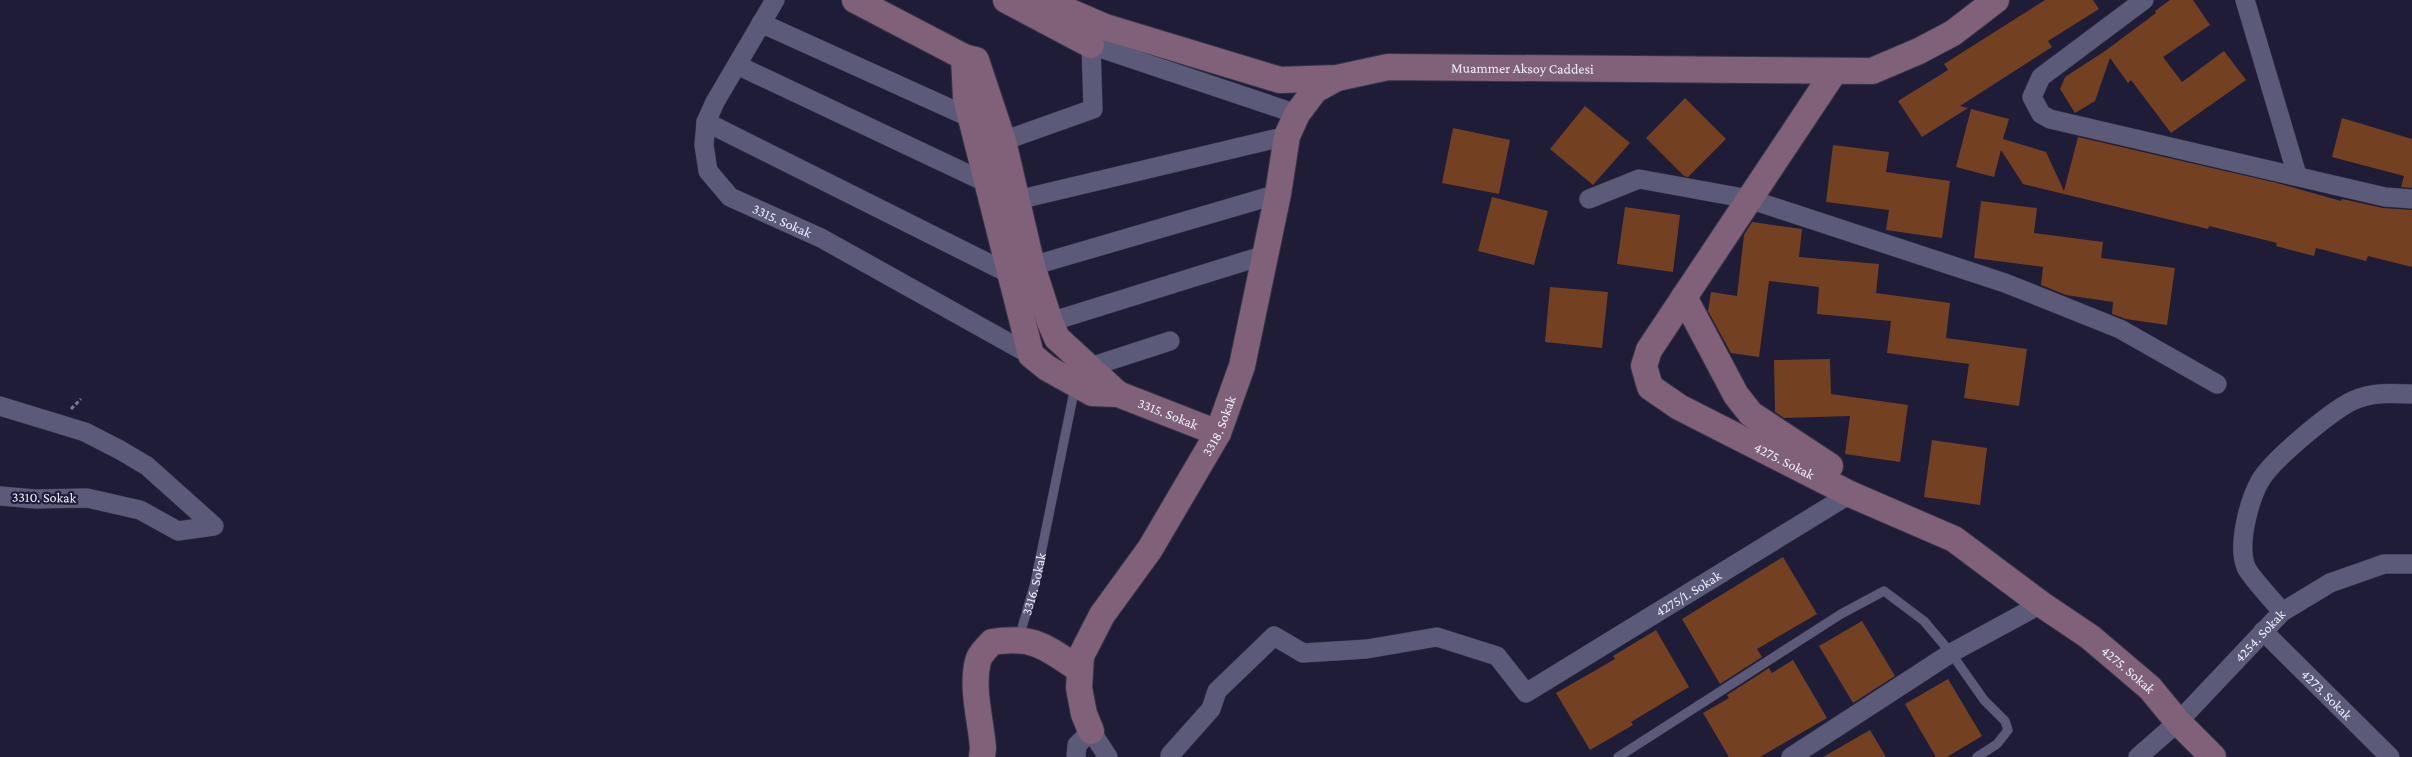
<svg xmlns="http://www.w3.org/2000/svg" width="2412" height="757" font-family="'Crimson Pro',serif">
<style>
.building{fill:#744022}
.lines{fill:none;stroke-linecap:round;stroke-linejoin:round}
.lane-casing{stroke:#37344a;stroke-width:10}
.street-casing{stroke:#37344a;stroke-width:20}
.secondary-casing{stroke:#37344a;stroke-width:28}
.path{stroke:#7b7a90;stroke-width:3;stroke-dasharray:4 2.5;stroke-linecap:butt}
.lane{stroke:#5b5a79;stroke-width:9}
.street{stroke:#5b5a79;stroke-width:19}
.secondary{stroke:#806179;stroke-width:26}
.labels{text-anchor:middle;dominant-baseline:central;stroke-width:4.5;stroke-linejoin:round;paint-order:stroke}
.street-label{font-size:14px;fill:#eeeefd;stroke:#1e1c37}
</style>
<rect width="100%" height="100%" fill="#1e1c37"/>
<g class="building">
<path d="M2045 0H2093L2099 9 2048 41 2052 47 1960 106 1968 108 1922 137 1898 101 1948 70 1944 64Z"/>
<path d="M2170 0H2193L2210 25 2163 57 2182 82 2224 51 2246 80 2171 133 2131 80 2128 83 2110 58 2095 101 2075 113 2060 89 2065 77 2105 51 2156 13 2155 11Z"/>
<path d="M1685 98 1726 139 1688 177 1684 176 1646 138Z"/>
<path d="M1585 106 1630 143 1593 185 1550 149Z"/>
<path d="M1971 109 2009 119 2003 139 2046 152 2064 191 2078 137 2277 183 2341 201 2342 199 2383 208 2412 210V267L2368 256 2366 261 2316 248 2314 256 2276 246 2277 243 2209 226 2208 229 2023 184 2001 150 1994 177 1956 167Z"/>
<path d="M2342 118 2412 139V188L2401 187 2404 176 2332 157Z"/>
<path d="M1453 128 1510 140 1499 194 1442 183Z"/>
<path d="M1833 145 1889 152 1886 172 1950 181 1942 238 1886 230 1889 210 1826 202Z"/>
<path d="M1492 197 1548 211 1534 265 1478 251Z"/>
<path d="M1981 201 2037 208 2034 233 2103 242 2101 258 2175 268 2167 325 2126 319 2112 314 2113 302 2066 295 2041 285 2043 267 1974 258Z"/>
<path d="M1625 207 1680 215 1673 272 1617 264Z"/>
<path d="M1752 222 1802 229 1799 257 1879 264 1876 293 1950 303 1946 338 2027 349 2019 406 1964 398 1969 364 1887 353 1891 321 1817 314 1819 287 1769 281 1759 357 1731 353 1708 311 1711 292 1737 296 1744 235Z"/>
<path d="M1550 287 1608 292 1602 348 1545 342Z"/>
<path d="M1830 359 1831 394 1908 405 1900 462 1845 454 1850 416 1784 418 1775 412 1774 360Z"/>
<path d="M1932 440 1987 448 1980 505 1924 497Z"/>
<path d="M1783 557 1817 614 1757 649 1762 657 1720 684 1682 619Z"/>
<path d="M1862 621 1895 676 1853 703 1819 646Z"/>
<path d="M1656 630 1689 687 1631 722 1633 725 1590 750 1556 693 1615 659 1613 656Z"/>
<path d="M1793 660 1827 718 1760 757H1729L1703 713 1729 698 1727 695 1769 668 1772 673Z"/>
<path d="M1948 679 1982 736 1947 757H1936L1905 704Z"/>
<path d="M1870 730 1886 757H1823Z"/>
</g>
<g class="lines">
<g class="lane-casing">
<g id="lane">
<path id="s1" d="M1019 638 1035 583 1075 387"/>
<path d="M1618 757 1841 614 1884 591 1924 621 1951 653 1984 700 2005 721 2008 730 1997 744 1977 757"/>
</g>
</g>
<g class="street-casing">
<g id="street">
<path id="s2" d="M775 0 715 102 706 122 704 145 708 171 730 197 821 238 1031 355"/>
<path d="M2144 0 2041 77 2032 97 2041 114 2050 119 2385 197 2412 199"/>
<path d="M2245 0 2297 175"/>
<path d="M761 23 971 118"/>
<path d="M737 65 987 183"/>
<path d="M706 122 1010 274"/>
<path d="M1003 141 1093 109 1091 45 1297 114"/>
<path d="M1589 199 1639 179 1749 199 2005 283 2120 329 2217 384"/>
<path d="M1017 200 1287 136"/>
<path d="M1032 266 1278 194"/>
<path d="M1050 322 1265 255"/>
<path d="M1090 367 1170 341"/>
<path d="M0 406 85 432 120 450 147 466 214 526 178 531 140 510 87 498 35 499 0 496"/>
<path d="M2282 612C2274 601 2250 577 2246 567 2237 545 2249 501 2260 481 2272 460 2330 412 2352 401 2371 392 2391 393 2412 394"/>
<path id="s3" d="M2263 631 2390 757"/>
<path id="s4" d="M1170 755 1211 709 1217 691 1274 636 1303 653 1367 649 1437 637 1497 656 1526 693 1850 494"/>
<path d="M1076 757 1077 745 1091 731 1108 757"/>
<path d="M1791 757 1951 653 2041 604"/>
<path id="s5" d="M2138 757 2178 722 2282 612 2330 583 2384 564H2412"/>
</g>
</g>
<g class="secondary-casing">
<g id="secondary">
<path d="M855 0 964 57 976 60 1003 141 1032 266 1050 322 1057 338 1118 394"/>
<path d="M1006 0 1091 45"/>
<path id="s6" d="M1043 0 1105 27 1280 80 1337 78 1388 67 1872 71 1919 51 1953 33 1996 0"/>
<path id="s7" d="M964 57 966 98 1031 355 1047 368 1092 393 1118 394 1218 433"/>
<path id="s8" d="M1834 72 1649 350 1644 366 1650 387 1679 407 1850 494 1954 539 2041 604 2090 637 2150 688 2178 722 2213 757"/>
<path d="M1684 297 1736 395 1751 414 1830 466"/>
<path id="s9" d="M1091 731 1084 714 1079 688 1081 656 1102 615 1150 549 1218 433 1242 366 1278 194 1287 136 1297 114 1315 90 1337 78"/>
<path d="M982 757 983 748C981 721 971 688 978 661 980 653 987 648 992 642 1034 635 1047 648 1080 670"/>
</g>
</g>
<path class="path" d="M71 409 81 399"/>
<use href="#lane" class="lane"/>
<use href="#street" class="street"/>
<use href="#secondary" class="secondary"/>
</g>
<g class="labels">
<g class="street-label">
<text stroke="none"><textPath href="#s6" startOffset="494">Muammer Aksoy Caddesi</textPath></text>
<text stroke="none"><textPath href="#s2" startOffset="281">3315. Sokak</textPath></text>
<text stroke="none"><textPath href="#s7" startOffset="458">3315. Sokak</textPath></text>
<text stroke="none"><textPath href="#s9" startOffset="346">3318. Sokak</textPath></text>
<text stroke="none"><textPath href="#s8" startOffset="526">4275. Sokak</textPath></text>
<text transform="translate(44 497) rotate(1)">3310. Sokak</text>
<text stroke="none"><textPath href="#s1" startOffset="56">3316. Sokak</textPath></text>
<text stroke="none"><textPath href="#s4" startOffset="629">4275/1. Sokak</textPath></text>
<text stroke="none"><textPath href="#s5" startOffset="172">4254. Sokak</textPath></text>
<text stroke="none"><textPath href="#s8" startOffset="931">4275. Sokak</textPath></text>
<text stroke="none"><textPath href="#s3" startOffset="90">4273. Sokak</textPath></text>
</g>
</g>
</svg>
